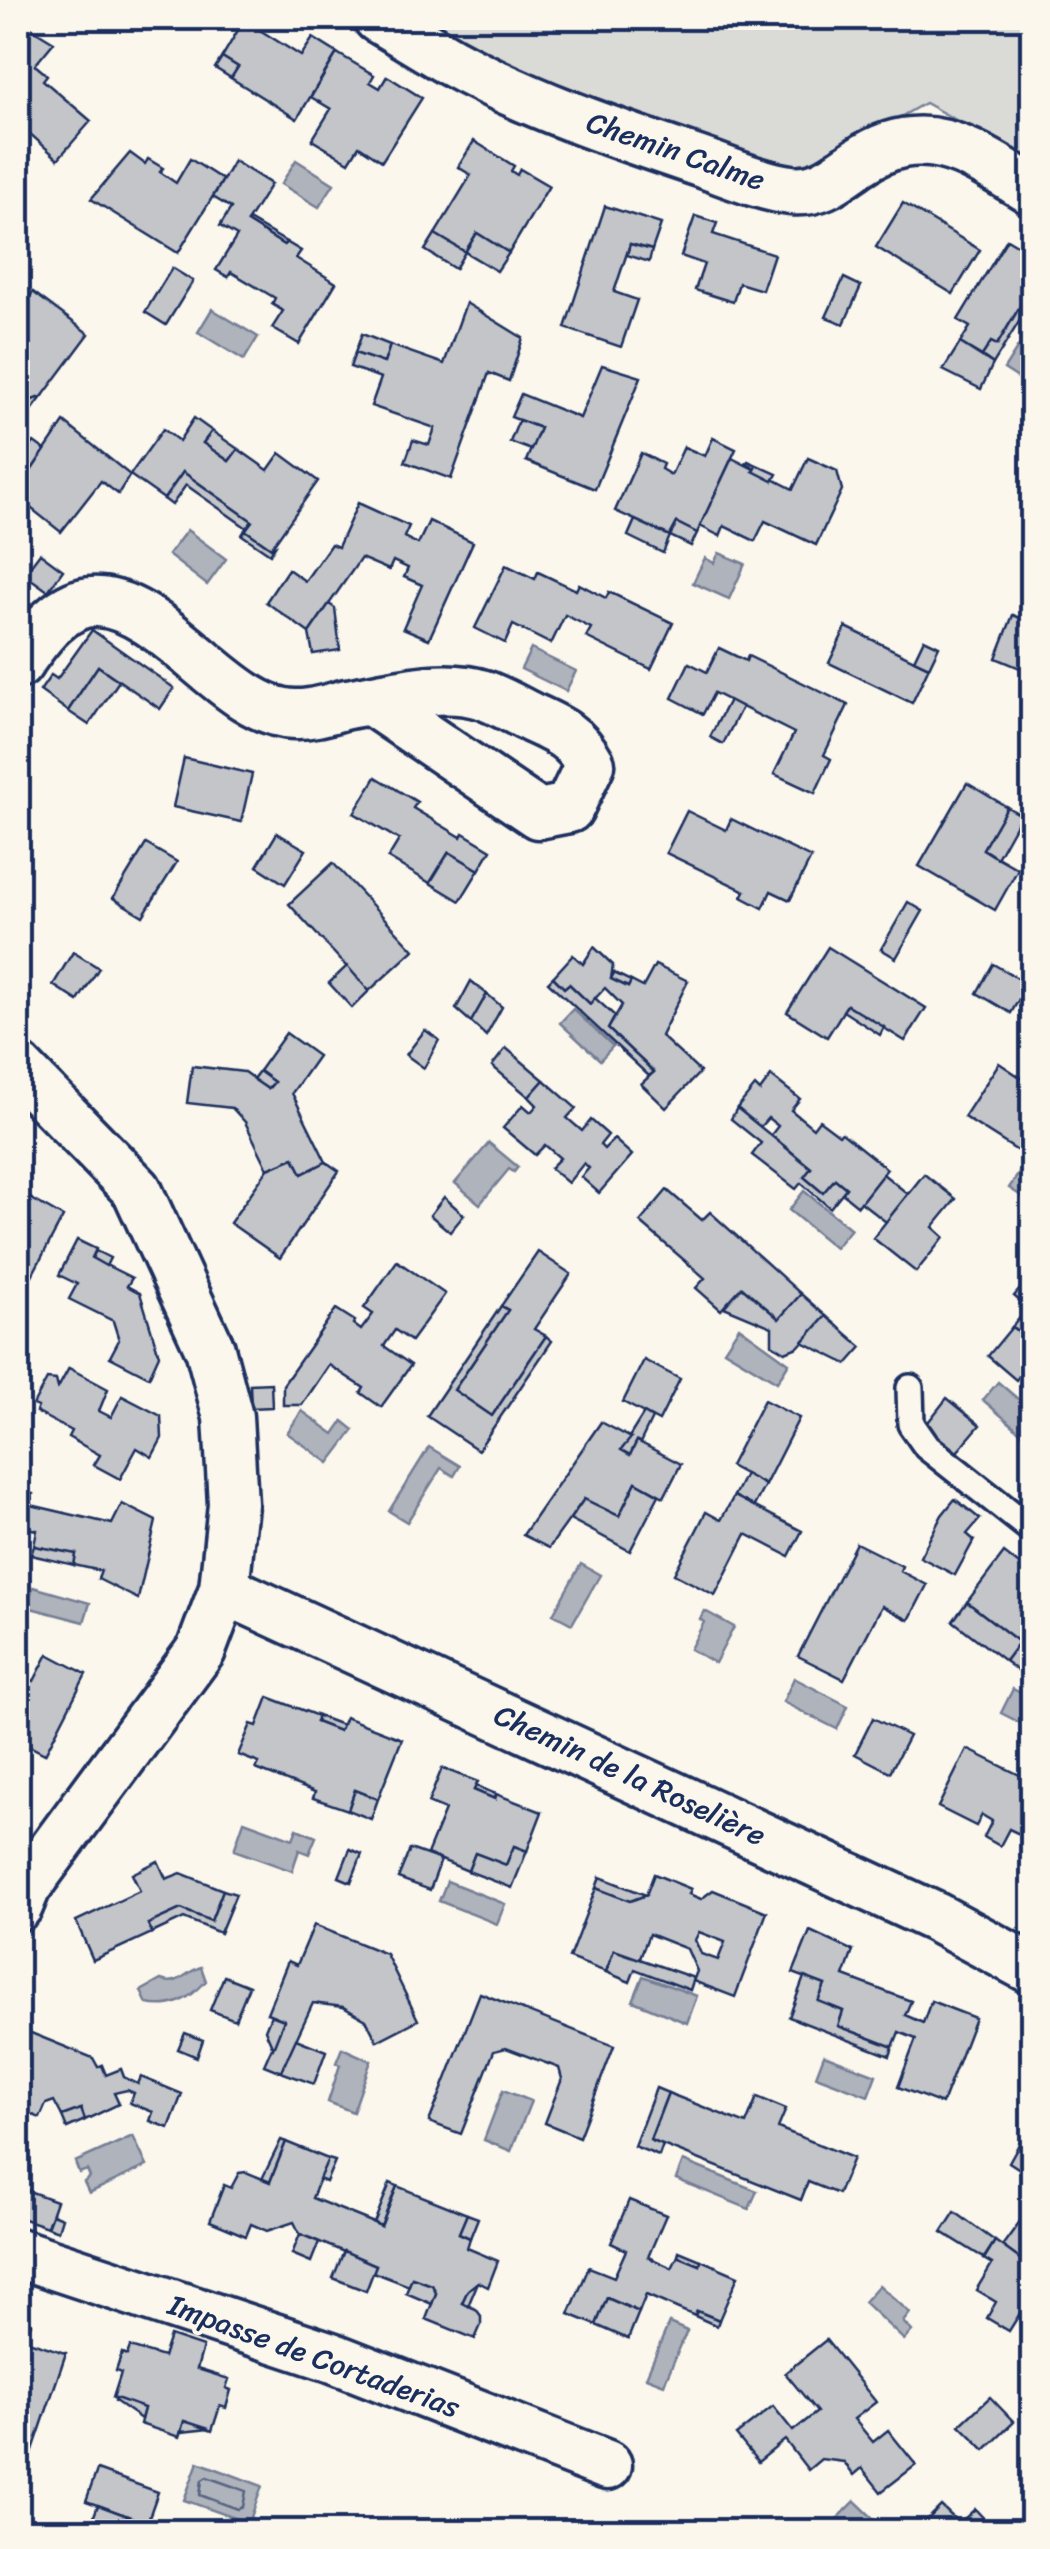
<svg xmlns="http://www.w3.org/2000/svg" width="1050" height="2549" font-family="Sriracha,sans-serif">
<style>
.green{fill:#dadad7;stroke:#7a849a;stroke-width:2.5}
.water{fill:#afb3bb;stroke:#747e96;stroke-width:2.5}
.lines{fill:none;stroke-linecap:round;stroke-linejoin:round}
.shore{stroke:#566483;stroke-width:2.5}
.building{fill:#c3c5c9;stroke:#1b2f5e;stroke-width:2.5;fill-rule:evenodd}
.lane-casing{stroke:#1b2f5e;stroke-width:32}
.street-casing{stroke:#1b2f5e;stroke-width:55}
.lane{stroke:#fbf7ec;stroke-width:25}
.street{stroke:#fbf7ec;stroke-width:48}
.labels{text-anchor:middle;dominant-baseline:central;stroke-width:8;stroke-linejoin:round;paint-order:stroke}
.street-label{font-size:30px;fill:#1b2f5e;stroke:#fbf7ec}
</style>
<rect width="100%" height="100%" fill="#fbf7ec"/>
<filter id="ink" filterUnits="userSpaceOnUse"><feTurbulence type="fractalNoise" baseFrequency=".01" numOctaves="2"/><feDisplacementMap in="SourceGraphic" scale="20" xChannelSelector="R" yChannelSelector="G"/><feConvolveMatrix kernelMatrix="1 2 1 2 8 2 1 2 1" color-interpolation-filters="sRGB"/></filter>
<g filter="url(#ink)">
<path class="green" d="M417 18H1032V162L925 103 804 172 490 62Z"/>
<g class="water">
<path d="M296 160 334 184 319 207 281 184Z"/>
<path d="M212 309 258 337 244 360 198 332Z"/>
<path d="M1018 347 1032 355V387L1004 369Z"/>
<path d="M187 530 226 559 207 585 168 555Z"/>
<path d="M719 553 745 564 729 599 693 583 705 558 714 563Z"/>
<path d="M531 649 576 671 566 691 521 669Z"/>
<path d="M573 1009 613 1046 600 1060 560 1023Z"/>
<path d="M489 1143 518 1167 514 1172 509 1169 480 1204 455 1183Z"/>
<path d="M1024 1166 1032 1172V1203L1009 1188Z"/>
<path d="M804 1191 851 1229 835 1248 789 1210Z"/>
<path d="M739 1327 789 1363 777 1382 724 1350Z"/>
<path d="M998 1382 1032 1411 1031 1441 983 1400Z"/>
<path d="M302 1411 334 1434 343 1421 354 1430 329 1463 287 1433Z"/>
<path d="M429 1447 460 1466 454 1476 441 1468 407 1522 389 1511Z"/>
<path d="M581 1564 600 1575 572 1624 553 1614Z"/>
<path d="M33 1587 90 1603 84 1622 27 1607Z"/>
<path d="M705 1611 734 1627 715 1663 690 1649 704 1622 700 1619Z"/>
<path d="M794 1678 848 1706 837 1729 783 1702Z"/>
<path d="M1013 1689 1032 1699V1729L1001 1713Z"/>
<path d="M244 1821 293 1839 297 1829 316 1837 309 1854 299 1850 292 1871 234 1850Z"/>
<path d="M447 1881 505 1904 497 1924 439 1901Z"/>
<path d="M201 1967 206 1981C189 2000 172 2009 147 2004L141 1991 161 1980C178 1987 185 1972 201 1967Z"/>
<path d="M643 1976 697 1996 687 2023 633 2001Z"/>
<path d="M342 2048 371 2061 353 2112 328 2102 340 2065 336 2063Z"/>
<path d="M824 2055 876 2075 868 2096 816 2076Z"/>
<path d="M503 2090 531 2101 511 2151 484 2140Z"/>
<path d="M133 2136 147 2166 89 2193 84 2182 90 2177 87 2170 79 2173 75 2162Z"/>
<path d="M683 2161 757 2191 749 2209 676 2179Z"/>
<path d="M879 2285 910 2313 903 2322 912 2331 904 2340 864 2302Z"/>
<path d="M669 2323 687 2331 664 2384 646 2377Z"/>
<path d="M198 2462 262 2486 249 2523 184 2500Z"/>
<path d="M855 2501 874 2519 861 2531H825Z"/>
</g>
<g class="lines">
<path class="shore" d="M207 2477 246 2491 243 2507 238 2509 200 2495 202 2480Z"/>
</g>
<g class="building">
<path d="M18 20 54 42 35 65 47 75 43 80 91 121 58 159 18 123Z"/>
<path d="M244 20 301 56 313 38 337 53 297 119 231 78 238 67 222 57Z"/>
<path d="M337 53 374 75 370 82 380 88 387 76 422 98 382 161 359 146 349 162 312 140 331 109 311 97Z"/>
<path d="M222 57 238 67 231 78 215 68Z"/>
<path d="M474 141 514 166 511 171 517 175 520 169 549 186 509 253 477 233 465 252 435 234 471 175 458 167Z"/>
<path d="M130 153 145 164 148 159 163 168 160 172 176 183 190 159 223 180 178 253 91 199Z"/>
<path d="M234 161 271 184 247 222 284 245 286 242 301 251 296 258 336 283 299 344 272 328 283 311 272 304 275 298 231 272 228 277 216 270 237 236 220 226 231 208 213 197Z"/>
<path d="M903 203 980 250 953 294 876 247Z"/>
<path d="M605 206 661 224 652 250 630 244 614 292 637 300 621 347 565 328Z"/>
<path d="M695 216 717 223 713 234 774 254 762 290 739 283 733 302 695 290 704 264 681 256Z"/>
<path d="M249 220 286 242 284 245 247 222Z"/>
<path d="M477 233 509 253 497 271 465 252Z"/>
<path d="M435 234 465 252 455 269 425 250Z"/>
<path d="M1007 239 1032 254V309L1022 303 997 345 991 342 982 356 960 343 970 327 958 320Z"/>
<path d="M630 244 652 250 649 262 627 255Z"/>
<path d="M172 268 193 281 166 325 145 312Z"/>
<path d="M844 278 861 286 844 324 826 317Z"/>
<path d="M33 292 89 334 42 397 32 400 24 393 23 386H18V313Z"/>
<path d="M466 303 523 338 509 381 489 373 451 479 405 462 413 440 429 445 435 428 371 406 381 378 350 367 355 353 384 363 390 345 444 364Z"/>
<path d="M1022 303 1032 309V317L1025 312 993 364 982 356 991 342 997 345Z"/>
<path d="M362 334 390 345 384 363 355 353Z"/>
<path d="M960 343 993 364 981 389 943 370Z"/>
<path d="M602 365 641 377 595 489 526 461 540 428 511 417 521 394 580 418Z"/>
<path d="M18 386H23L24 393 32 400 42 397 30 413 18 403Z"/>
<path d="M194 418 212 431 203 443 229 461 238 449 268 470 280 453 318 481 271 548 245 530 252 521 183 472 164 499 130 475 163 429 179 441Z"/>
<path d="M519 420 540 428 531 450 510 442Z"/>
<path d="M64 422 130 475 118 494 101 481 61 532 18 498V490Z"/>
<path d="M212 431 238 449 229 461 203 443Z"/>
<path d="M713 438 736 449 697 533 677 523 670 536 615 511 641 453 663 464 661 469 671 475 684 447 705 456Z"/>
<path d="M34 442 45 450 18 490V466Z"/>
<path d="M732 458 793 489 808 458 837 471 842 490 816 545 765 521 755 541 724 526 720 536 700 526Z"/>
<path d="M748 461 777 474 773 481 753 471 755 468 746 464Z"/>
<path d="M183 472 252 521 247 528 186 485 172 505 164 499Z"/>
<path d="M358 503 409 526 404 537 418 544 429 521 473 542 429 639 403 628 422 585 404 577 408 568 393 561 389 570 361 558 309 633 266 602 288 569 305 581 331 544 338 547Z"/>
<path d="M635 520 670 536 663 553 628 536Z"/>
<path d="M677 523 697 533 691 546 670 536Z"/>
<path d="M245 530 271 548 275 546 270 554 242 535Z"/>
<path d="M40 553 63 570 48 591 24 574Z"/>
<path d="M506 565 535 579 538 572 576 590 579 584 606 598 609 592 673 623 651 669 586 637 591 628 565 615 551 644 513 625 505 643 475 628Z"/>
<path d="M329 604 335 608 340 650 313 654 309 633Z"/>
<path d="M1013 615 1032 623V673L996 658Z"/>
<path d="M846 627 929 667 912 703 829 663Z"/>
<path d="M92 630 174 688 160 709 98 666 68 711 40 691 51 675 57 679Z"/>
<path d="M924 639 939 646 929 667 914 660Z"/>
<path d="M719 648 746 661 748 656 848 705 824 755 831 759 815 793 774 774 794 733 714 693 703 714 672 698 689 663 707 672Z"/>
<path d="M98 666 119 681 89 725 68 711Z"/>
<path d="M729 700 742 707 723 744 710 737Z"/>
<path d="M184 758 252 774 241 822 173 807Z"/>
<path d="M376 777 417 802 413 808 461 837 463 833 491 850 479 870 449 852 430 883 388 858 399 840 354 813Z"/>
<path d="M967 783 1007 807 983 849 1018 869 995 910 919 866Z"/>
<path d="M1007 807 1021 815 997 858 983 849Z"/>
<path d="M687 811 726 830 731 819 811 858 790 900 771 891 763 908 742 897 745 891 666 853Z"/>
<path d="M277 833 306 850 285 884 257 866Z"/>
<path d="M146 844 177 862 143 916 113 898Z"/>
<path d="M449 852 479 870 460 901 430 883Z"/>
<path d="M333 863 414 950 369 991 289 904Z"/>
<path d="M908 902 923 911 896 958 881 949Z"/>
<path d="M594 947 613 965 611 979 628 987 631 981 643 987 655 965 688 981 661 1036 700 1072 666 1108 641 1084 654 1072 608 1029 622 1005 605 988 590 1004 569 984 564 988 553 977 573 955 583 964Z"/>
<path d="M828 947 926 1008 905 1041 847 1005 827 1037 787 1012Z"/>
<path d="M73 952 99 968 78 1001 53 985Z"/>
<path d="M993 964 1028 984 1011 1013 977 993Z"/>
<path d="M347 966 369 991 352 1008 329 983Z"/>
<path d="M614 973 631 981 628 987 611 979Z"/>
<path d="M553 977 564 988 569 984 590 1004 595 998 615 1016 608 1029 654 1072 649 1076 548 982Z"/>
<path d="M471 981 487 994 471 1022 456 1009Z"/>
<path d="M487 994 502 1007 486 1036 471 1022Z"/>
<path d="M847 1005 884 1027 880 1035 843 1011Z"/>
<path d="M425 1030 439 1040 424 1068 406 1055Z"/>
<path d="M286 1033 318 1056 292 1093 326 1162 302 1174 294 1158 268 1169 245 1122 232 1108 187 1103 192 1066 244 1072 268 1089 274 1082 259 1071Z"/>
<path d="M506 1048 544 1080 529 1097 492 1066Z"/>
<path d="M999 1063 1032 1085V1141L1024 1155 964 1117Z"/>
<path d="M259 1071 274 1082 268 1089 253 1079Z"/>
<path d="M771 1076 800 1099 791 1110 813 1128 819 1120 839 1135 842 1133 887 1169 858 1206 842 1193 846 1188 835 1179 823 1193 804 1177 811 1168 771 1135 778 1126 768 1118 760 1127 737 1108 755 1086 760 1091Z"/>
<path d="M544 1080 576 1108 567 1118 582 1131 591 1120 608 1135 600 1145 604 1149 614 1139 632 1155 599 1193 581 1177 589 1168 584 1163 568 1183 550 1168 560 1158 545 1145 535 1155 503 1128 523 1105 531 1112 537 1105 529 1097Z"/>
<path d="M737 1108 811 1168 804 1177 823 1193 835 1179 846 1188 830 1208 801 1183 796 1189 752 1155 761 1143 731 1119Z"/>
<path d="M294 1158 302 1174 326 1162 339 1171 280 1258 230 1223 268 1169Z"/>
<path d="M883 1174 908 1194 886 1222 861 1202Z"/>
<path d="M924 1174 956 1199 933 1227 944 1237 916 1272 873 1238Z"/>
<path d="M667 1190 702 1220 710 1212 801 1294 779 1319 742 1287 721 1310 696 1288 705 1278 640 1222Z"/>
<path d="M18 1191 63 1217 18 1302Z"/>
<path d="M444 1197 464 1215 450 1232 430 1215Z"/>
<path d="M77 1240 96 1249 92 1258 132 1278 127 1286 140 1293 159 1355 149 1377 110 1357 119 1340 113 1321 69 1299 77 1284 59 1275Z"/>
<path d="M96 1251 110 1258 106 1266 92 1258Z"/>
<path d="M538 1252 571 1274 534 1329 546 1336 492 1416 454 1390 508 1310 501 1306Z"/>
<path d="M397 1261 445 1294 411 1341 395 1330 384 1346 411 1365 381 1407 361 1393 364 1388 329 1365 302 1405H283V1385L336 1309 355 1321 353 1324 361 1330 373 1314 364 1308Z"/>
<path d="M1032 1275V1343L1012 1327 1028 1308 1014 1296Z"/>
<path d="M742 1287 779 1319 801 1294 826 1316 798 1347 785 1352 772 1344V1327L724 1307Z"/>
<path d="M501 1306 508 1310 454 1390 492 1416 546 1336 552 1341 478 1450 427 1416Z"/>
<path d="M826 1316 862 1347 847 1364 803 1342Z"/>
<path d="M1012 1327 1032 1343V1360L1016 1380 988 1356Z"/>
<path d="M644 1360 680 1379 659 1421 623 1402Z"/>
<path d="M69 1368 108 1389 99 1411 111 1417 122 1396 161 1416 162 1438 152 1457 137 1448 120 1479 94 1465 100 1455 68 1437 71 1431 36 1412 38 1407 33 1405 47 1379 56 1380 58 1388Z"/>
<path d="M271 1383 272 1407 251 1408 250 1384Z"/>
<path d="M947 1398 980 1425 957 1452 925 1426Z"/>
<path d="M764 1400 799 1418 765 1485 730 1466Z"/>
<path d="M644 1413 652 1418 640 1443 637 1441 630 1455 621 1450Z"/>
<path d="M601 1422 631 1438 621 1450 630 1455 637 1441 681 1464 664 1497 636 1482 619 1516 584 1499 549 1548 523 1535Z"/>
<path d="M745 1474 765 1485 754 1506 734 1496Z"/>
<path d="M636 1482 659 1495 630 1551 570 1519 584 1499 619 1516Z"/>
<path d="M18 1491 33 1494 31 1505 112 1524 122 1504 156 1521 138 1599 98 1579 101 1571 74 1565 76 1554 34 1546 37 1530 26 1528 23 1541 18 1540Z"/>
<path d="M734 1496 802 1531 789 1556 746 1534 715 1595 674 1574 706 1512 721 1520Z"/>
<path d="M955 1499 980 1519 967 1534 974 1540 955 1575 920 1557 942 1515Z"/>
<path d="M856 1543 902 1566 900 1571 927 1585 909 1620 882 1606 844 1679 798 1656Z"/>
<path d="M34 1546 76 1554 74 1565 31 1555Z"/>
<path d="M1004 1553 1032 1575V1682L1005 1661 1019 1642 967 1602Z"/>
<path d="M967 1602 1019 1642 1005 1661 953 1621Z"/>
<path d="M48 1654 86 1674 45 1754 18 1740V1672L34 1681Z"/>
<path d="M268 1697 318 1716 316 1722 339 1731 345 1717 402 1739 378 1799 355 1790 348 1810 313 1798 315 1792 256 1769 259 1763 238 1755 251 1724 257 1726Z"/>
<path d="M318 1716 342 1725 339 1731 316 1722Z"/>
<path d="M873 1718 909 1736 890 1772 855 1754Z"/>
<path d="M967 1749 1032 1781V1840L1009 1829 1000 1846 984 1837 992 1821 982 1815 976 1826 938 1807Z"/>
<path d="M442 1768 478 1782 474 1790 495 1799 496 1794 542 1812 527 1851 514 1846 506 1865 475 1853 468 1871 427 1854 445 1810 428 1803Z"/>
<path d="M476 1786 496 1794 495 1799 474 1790Z"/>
<path d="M355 1790 378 1799 371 1819 348 1810Z"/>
<path d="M514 1846 527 1851 512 1888 468 1871 475 1853 506 1865Z"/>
<path d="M350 1849 362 1854 351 1882 339 1877Z"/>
<path d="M410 1849 441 1860 430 1890 398 1878Z"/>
<path d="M158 1861 166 1879 181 1873 223 1890 211 1921 181 1909 148 1924 152 1933 93 1960 76 1921 140 1891 132 1874Z"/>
<path d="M654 1874 691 1889 689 1894 701 1899 713 1890 767 1912 735 1997 693 1981 697 1971 687 1949 649 1934 639 1960 614 1950 606 1972 569 1958 596 1888 630 1901 646 1895ZM699 1932 725 1942 718 1960 701 1954 695 1940Z"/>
<path d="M600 1877 646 1895 630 1901 596 1888Z"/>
<path d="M223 1890 236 1894 220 1933 184 1918 152 1933 148 1924 181 1909 211 1921Z"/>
<path d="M314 1925 386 1954 418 2020 377 2041 366 2020 343 2007 313 2003 281 2072 264 2065 284 2020 267 2013 288 1961 297 1965Z"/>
<path d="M810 1931 853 1951 844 1976 911 2001 905 2015 923 2023 931 2001 975 2018 942 2104 898 2087 916 2039 899 2032 893 2047 838 2026 843 2011 818 2001 825 1985 793 1973Z"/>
<path d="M614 1950 694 1978 690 1990 635 1969 630 1982 606 1972Z"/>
<path d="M224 1976 249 1986 235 2020 210 2010Z"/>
<path d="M804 1977 825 1985 818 2001 843 2011 838 2026 893 2047 890 2056 789 2017Z"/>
<path d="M480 1993 614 2046 579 2137 545 2123 562 2079 559 2068 506 2048 494 2051 461 2134 429 2122Z"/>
<path d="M271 2015 284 2020 273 2048 265 2030Z"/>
<path d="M26 2031 93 2058 98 2067 102 2065 106 2075 121 2069 124 2077 138 2084 141 2077 182 2094 169 2128 150 2121 153 2112 130 2103 134 2093 127 2090 114 2093 119 2104 85 2120 81 2109 62 2116 54 2101 46 2104 40 2118 18 2109V2051Z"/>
<path d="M185 2033 203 2040 197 2057 178 2049Z"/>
<path d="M296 2039 326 2051 314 2084 281 2072Z"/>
<path d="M656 2088 668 2093 650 2140 663 2145 659 2156 634 2146Z"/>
<path d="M668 2093 746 2124 757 2097 786 2109 778 2128 853 2158 838 2194 808 2182 801 2200 650 2140Z"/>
<path d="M81 2109 85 2120 67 2128 62 2116Z"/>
<path d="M1032 2122V2152L1019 2144Z"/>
<path d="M281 2140 286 2142 270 2182 262 2179Z"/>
<path d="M286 2142 328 2159 312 2198 374 2223 381 2226 397 2186 467 2214 459 2233 470 2238 467 2248 498 2261 488 2287 478 2282 468 2290 462 2303 476 2309 481 2316V2325L475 2339 426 2319 436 2293 432 2285 412 2278 409 2286 373 2272 376 2265 300 2234 294 2222 267 2231 251 2224 246 2236 210 2221 224 2185 231 2188 239 2173 246 2172 270 2182Z"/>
<path d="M1019 2144 1032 2152V2177L1009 2162Z"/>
<path d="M328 2159 335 2161 326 2182 319 2179Z"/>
<path d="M390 2183 397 2186 381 2226 374 2223Z"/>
<path d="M18 2187 56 2201 47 2227 18 2217Z"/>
<path d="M629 2200 666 2215 648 2257 672 2268 678 2256 700 2265 701 2260 738 2276 719 2320 697 2311 695 2316 646 2295 639 2312 607 2298 596 2325 569 2314 589 2267 614 2277 626 2250 611 2243Z"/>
<path d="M955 2212 995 2241 984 2258 942 2232Z"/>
<path d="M52 2214 62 2218 58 2231 47 2227Z"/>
<path d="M467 2214 478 2218 470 2238 459 2233Z"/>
<path d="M1021 2220 1032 2227V2268L1002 2246Z"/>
<path d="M300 2234 319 2242 311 2262 292 2254Z"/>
<path d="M995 2241 1032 2268 1029 2299 1009 2331 987 2318 996 2302 976 2290 992 2264 984 2259Z"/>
<path d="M344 2251 376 2265 366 2291 333 2278Z"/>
<path d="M679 2251 701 2260 700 2265 678 2256Z"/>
<path d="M412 2278 432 2285 436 2293 432 2304 406 2293Z"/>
<path d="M478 2282 468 2306 462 2303 468 2290Z"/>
<path d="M607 2298 639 2312 628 2339 596 2325Z"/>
<path d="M697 2311 719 2320 717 2326 695 2316Z"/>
<path d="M18 2319 31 2323 25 2340 66 2353 32 2453 18 2448Z"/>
<path d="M170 2336 203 2347 197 2369 229 2379 226 2388 231 2390 226 2408 220 2406 212 2431 184 2421 179 2437 140 2424 144 2408 113 2398 121 2373 116 2371 122 2353 127 2355 130 2347 163 2357Z"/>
<path d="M826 2340 876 2402 854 2419 873 2442 888 2430 916 2465 881 2492 862 2468 854 2475 844 2462 821 2459 808 2470 785 2440 758 2462 736 2435 773 2406 793 2431 817 2412 785 2373Z"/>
<path d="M990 2397 1014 2422 985 2450 960 2425Z"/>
<path d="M116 2398 144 2408 141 2419 115 2401Z"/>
<path d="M184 2421 209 2429 181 2432Z"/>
<path d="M97 2470 158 2492 147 2523 86 2501Z"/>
<path d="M98 2505 165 2530 164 2532H81L85 2522 91 2524Z"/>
<path d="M941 2506 960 2524 964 2519 976 2532H915Z"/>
<path d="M975 2509 989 2524 982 2532H976L964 2519Z"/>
</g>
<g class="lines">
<g class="lane-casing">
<path id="lane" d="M910 1388 911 1424 927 1447 1032 1530"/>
</g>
<g class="street-casing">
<g id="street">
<path d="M378 18C402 32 426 47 450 61 526 103 614 133 697 161 727 171 759 186 791 190 820 193 837 177 859 162 925 117 975 155 1032 190"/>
<path d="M18 664C36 638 63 599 99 602 168 607 228 713 295 714 311 715 331 708 347 704 389 697 443 681 484 695 500 701 516 710 532 718 559 730 576 738 590 764L569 808 538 814 370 700"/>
<path d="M18 1068 137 1190 210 1349 228 1417 233 1504 224 1589 201 1650 26 1887 18 1906"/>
<path d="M224 1589 935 1917 1032 1969"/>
<path d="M18 2253 331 2357 607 2465"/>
</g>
</g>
<use href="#lane" class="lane"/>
<use href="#street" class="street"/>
</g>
</g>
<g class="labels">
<g class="street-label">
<text transform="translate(676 151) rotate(19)">Chemin Calme</text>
<text transform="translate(630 1775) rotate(25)">Chemin de la Roselière</text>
<text transform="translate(314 2356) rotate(20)">Impasse de Cortaderias</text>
</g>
</g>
<rect width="1050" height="2549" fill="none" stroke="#fbf7ec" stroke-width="60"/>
<rect x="30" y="30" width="990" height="2489" fill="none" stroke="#1b2f5e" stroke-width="4" filter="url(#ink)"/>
</svg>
